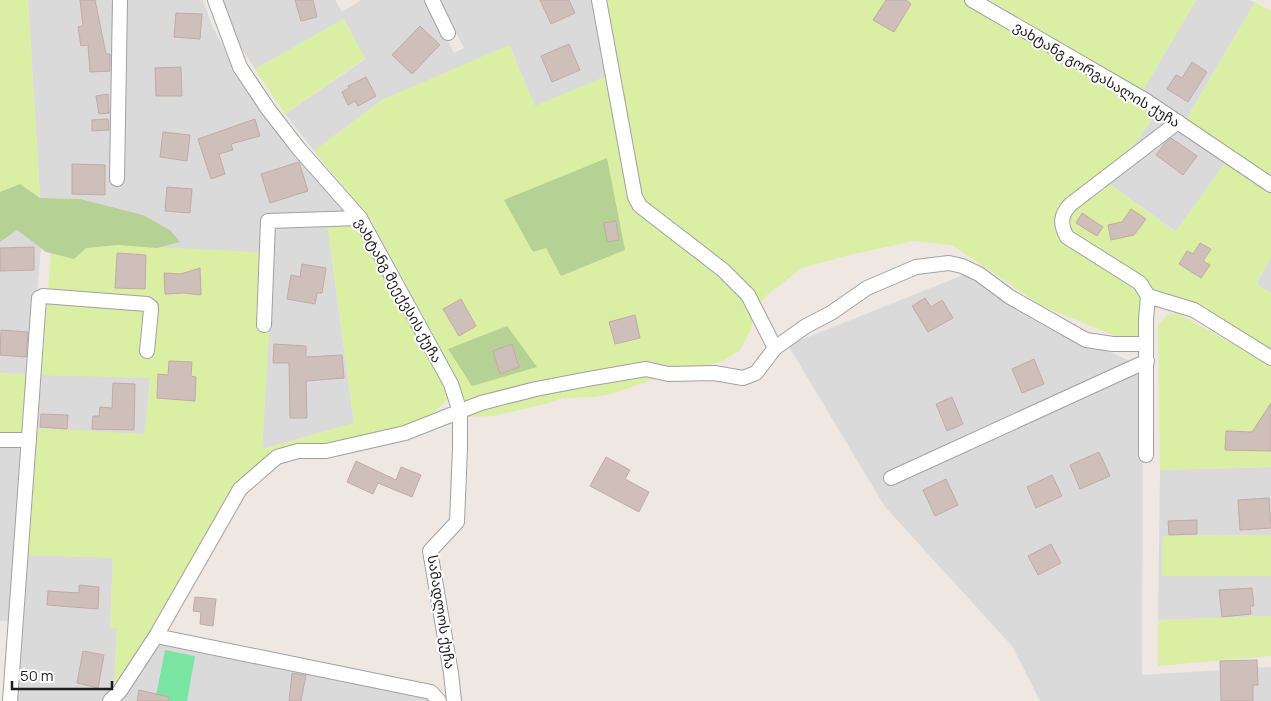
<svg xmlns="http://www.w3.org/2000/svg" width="1271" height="701" font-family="Manrope,'Noto Sans Georgian',sans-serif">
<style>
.residential{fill:#dbdada}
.grass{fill:#daeea4;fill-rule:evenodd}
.forest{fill:#b5d294}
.pitch{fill:#7ae5a2}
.building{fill:#cfbfbb;stroke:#c2aaa3}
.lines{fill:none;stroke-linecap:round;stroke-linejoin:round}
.minor-casing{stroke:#a1a1a1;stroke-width:16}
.minor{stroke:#fff;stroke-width:14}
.labels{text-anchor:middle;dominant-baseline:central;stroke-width:4;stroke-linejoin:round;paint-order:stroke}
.street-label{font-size:14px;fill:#1d1d1d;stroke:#fff}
</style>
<rect width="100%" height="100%" fill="#efe8e2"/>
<g class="residential">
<path d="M28 0H203L213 28 235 67 350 214 262 218V253L157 248 179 242 80 199 40 198Z"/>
<path d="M221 0H335L342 12 361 0H427L454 53 464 48 439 0H593L609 75 535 107 510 46 382 100 314 151 285 114 365 59 344 19 255 69 240 46Z"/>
<path d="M1196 0H1249L1255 2 1185 121 1141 94Z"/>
<path d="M1155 115 1225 163 1176 232 1107 182Z"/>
<path d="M327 222 354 423 262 449 274 225Z"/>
<path d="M17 230 41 248 30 375 0 373V242Z"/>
<path d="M1271 257V293L1256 284Z"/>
<path d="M968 273 1029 316 1128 360 1143 382 1142 675 1271 667V701H1040L1012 646 885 507 788 345Z"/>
<path d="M41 375 150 377 145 435 37 428Z"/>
<path d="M0 446 21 447 10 621H0Z"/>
<path d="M1271 467V535L1163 536 1162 576H1271V616L1158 620 1160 470Z"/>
<path d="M27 555 113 557 110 628H117L114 689 103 701H15Z"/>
<path d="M159 644 429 695 435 701H115Z"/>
</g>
<g class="grass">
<path d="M0 0H28L40 198 20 184 0 192Z"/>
<path d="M601 0H975L1155 115 1107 182 1175 232 1225 163 1271 193V257L1256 284 1271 293V351L1174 303 1156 308 1148 315 1145 348 1042 306 952 245 914 241 849 255 802 268 767 295 759 304 644 203 639 196Z"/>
<path d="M990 0H1196L1141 94Z"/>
<path d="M1255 2 1271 11V179L1185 121Z"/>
<path d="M343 19 365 58 285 114 255 69Z"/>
<path d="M509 45 535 106 609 75 632 199 745 296 754 316 750 332 739 351 721 362 668 374 612 394 594 397 563 398 545 404 492 416 469 417 458 381 371 220 314 151 382 100ZM546 248 625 250 561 276Z"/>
<path d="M357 221 450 397 427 419 327 446 294 447 241 481 157 628 114 689 117 628H110L113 558 27 555 37 428 145 434 150 378 41 375 51 253 74 259 86 248 118 245 274 253 262 449 354 423 327 222Z"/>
<path d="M1177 313 1271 365V467L1160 470 1158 326 1167 315Z"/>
<path d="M0 373 30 375 24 437 0 436Z"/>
<path d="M1271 535V576H1162L1163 536Z"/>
<path d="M1271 616V656L1158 666V620Z"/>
</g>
<g class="forest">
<path d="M607 158 625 250 561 276 546 248 533 252 504 200Z"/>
<path d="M20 184 40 198 80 199 143 215 170 230 180 242 157 248 118 245 86 248 74 259 46 252 17 230 0 242V192Z"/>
<path d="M507 326 537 367 472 386 448 349Z"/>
</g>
<path class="pitch" d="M165 650 195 656 187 701H155Z"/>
<g class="building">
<path d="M80 0H95L106 54H110V71L90 72 88 45 81 46 78 27 83 26Z"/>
<path d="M295 0H313L317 17 301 21Z"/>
<path d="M540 0H569L575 13 551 24Z"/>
<path d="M886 0H906L911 4 894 32 873 20Z"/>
<path d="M176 13 202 14 200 39 174 37Z"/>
<path d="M420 26 440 45 412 74 392 55Z"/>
<path d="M569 44 580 70 552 82 541 56Z"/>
<path d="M1192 62 1207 72 1188 102 1167 89 1176 75 1182 78Z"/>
<path d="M181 67 182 96H156L155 68Z"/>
<path d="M366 77 376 96 358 106 355 101 348 105 342 92 349 88 348 86Z"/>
<path d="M108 94 109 113 99 114 96 96Z"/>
<path d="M108 119 109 130 92 131V120Z"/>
<path d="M255 119 260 136 231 144 233 150 219 154 225 174 211 179 198 139Z"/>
<path d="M163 132 190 135 187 161 160 157Z"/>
<path d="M1171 138 1197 156 1183 175 1156 155 1165 143Z"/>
<path d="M299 162 308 191 270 203 261 174Z"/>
<path d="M72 164 105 165V195L72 194Z"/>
<path d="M167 187 192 189 190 213 165 211Z"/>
<path d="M1131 209 1146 219 1134 235 1111 240 1108 225 1122 222Z"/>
<path d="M1082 213 1103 227 1097 236 1076 223Z"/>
<path d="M616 221 619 240 607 242 604 223Z"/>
<path d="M1200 243 1211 249 1203 261 1210 265 1201 278 1179 264 1187 251 1193 254Z"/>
<path d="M34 247V270L0 271V248Z"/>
<path d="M117 253 146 255 145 289 115 288Z"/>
<path d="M302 264 326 268 322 293H317L315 304 287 299 291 275 300 277Z"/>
<path d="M200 268 201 295 184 293 165 294 164 273 181 274Z"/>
<path d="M925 298 931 307 942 300 953 318 928 332 912 306Z"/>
<path d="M461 299 476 326 459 336 443 309Z"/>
<path d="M635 315 640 338 615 344 609 322Z"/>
<path d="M1 330 28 332 26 357 0 355Z"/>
<path d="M274 344 306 346V357L342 355 344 378 306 381 307 418H290L289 363H273Z"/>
<path d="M512 344 519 367 500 374 493 351Z"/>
<path d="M1034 359 1044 384 1022 393 1012 369Z"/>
<path d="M169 361 192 362 191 376 196 377 195 401 157 398 158 374 168 375Z"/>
<path d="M113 383 135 384 134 430 92 429 93 416H99L100 407 112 408Z"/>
<path d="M952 397 963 424 947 431 936 404Z"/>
<path d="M1271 403V451L1225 450 1226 431 1252 432Z"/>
<path d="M41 414 68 415 67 429 40 427Z"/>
<path d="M1099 452 1110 476 1080 489 1070 465Z"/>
<path d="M606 457 630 470 625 479 649 492 639 512 590 486Z"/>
<path d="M356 461 396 480 401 467 421 475 412 497 378 483 373 494 347 482Z"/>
<path d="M1052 475 1062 496 1036 508 1027 487Z"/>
<path d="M946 479 958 505 935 516 923 490Z"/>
<path d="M1269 498 1271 528 1240 530 1238 500Z"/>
<path d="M1197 520V534L1169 535 1168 521Z"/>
<path d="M1051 544 1061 563 1038 575 1028 556Z"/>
<path d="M79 585 99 587 98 609 47 605 48 591 79 593Z"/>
<path d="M1252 588 1254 606H1250L1251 614 1222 617 1219 590Z"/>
<path d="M195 597 216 599 213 626 200 624 201 612 193 611Z"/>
<path d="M83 651 104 655 98 688 77 683Z"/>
<path d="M1257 660 1258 685H1253V701H1221L1220 661Z"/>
<path d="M292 673 306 675 301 701H289Z"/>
<path d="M139 690 169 697 168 701H137Z"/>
</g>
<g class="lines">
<g class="minor-casing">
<g id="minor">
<path d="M215 0 240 67 268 109 299 149 360 218 451 384 460 412V448L457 522 430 551 451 673 454 701"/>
<path d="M432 0 448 33"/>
<path d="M599 0 635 197 640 206 723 270 748 295 775 348"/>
<path d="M972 0 1145 100 1271 185"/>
<path d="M117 179 120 0"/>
<path d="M1148 296 1140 283 1067 237C1060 224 1060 215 1071 204L1178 122"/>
<path d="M264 325 268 221 360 218"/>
<path d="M0 440H29"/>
<path d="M1146 455V319L1148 296 1194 310 1271 358"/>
<path d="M891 478 1147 361"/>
<path d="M156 636 431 692 439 701"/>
<path d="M10 701 39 298 43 296 147 304 151 307V310L147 351"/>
<path d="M110 701 120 691 156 636 240 489 277 457 298 451H326L405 433 481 403 536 389 588 379 646 369 668 374 714 373 743 378 756 373 775 348 806 326 831 313 867 288 916 267 949 263 962 266 979 274 1010 297 1086 340 1113 344H1146"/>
</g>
</g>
<use href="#minor" class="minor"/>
</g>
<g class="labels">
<g class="street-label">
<text transform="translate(1097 74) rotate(31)">ვახტანგ გორგასალის ქუჩა</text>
<text transform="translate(399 290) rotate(61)">ვახტანგ მეექვსის ქუჩა</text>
<text transform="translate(442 612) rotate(81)">სამადლოს ქუჩა</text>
</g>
</g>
<path d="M12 681v8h100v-8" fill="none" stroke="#1d1d1d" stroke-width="2.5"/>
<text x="20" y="681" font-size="15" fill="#1d1d1d" stroke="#ffffff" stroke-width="4" paint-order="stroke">50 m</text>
</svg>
